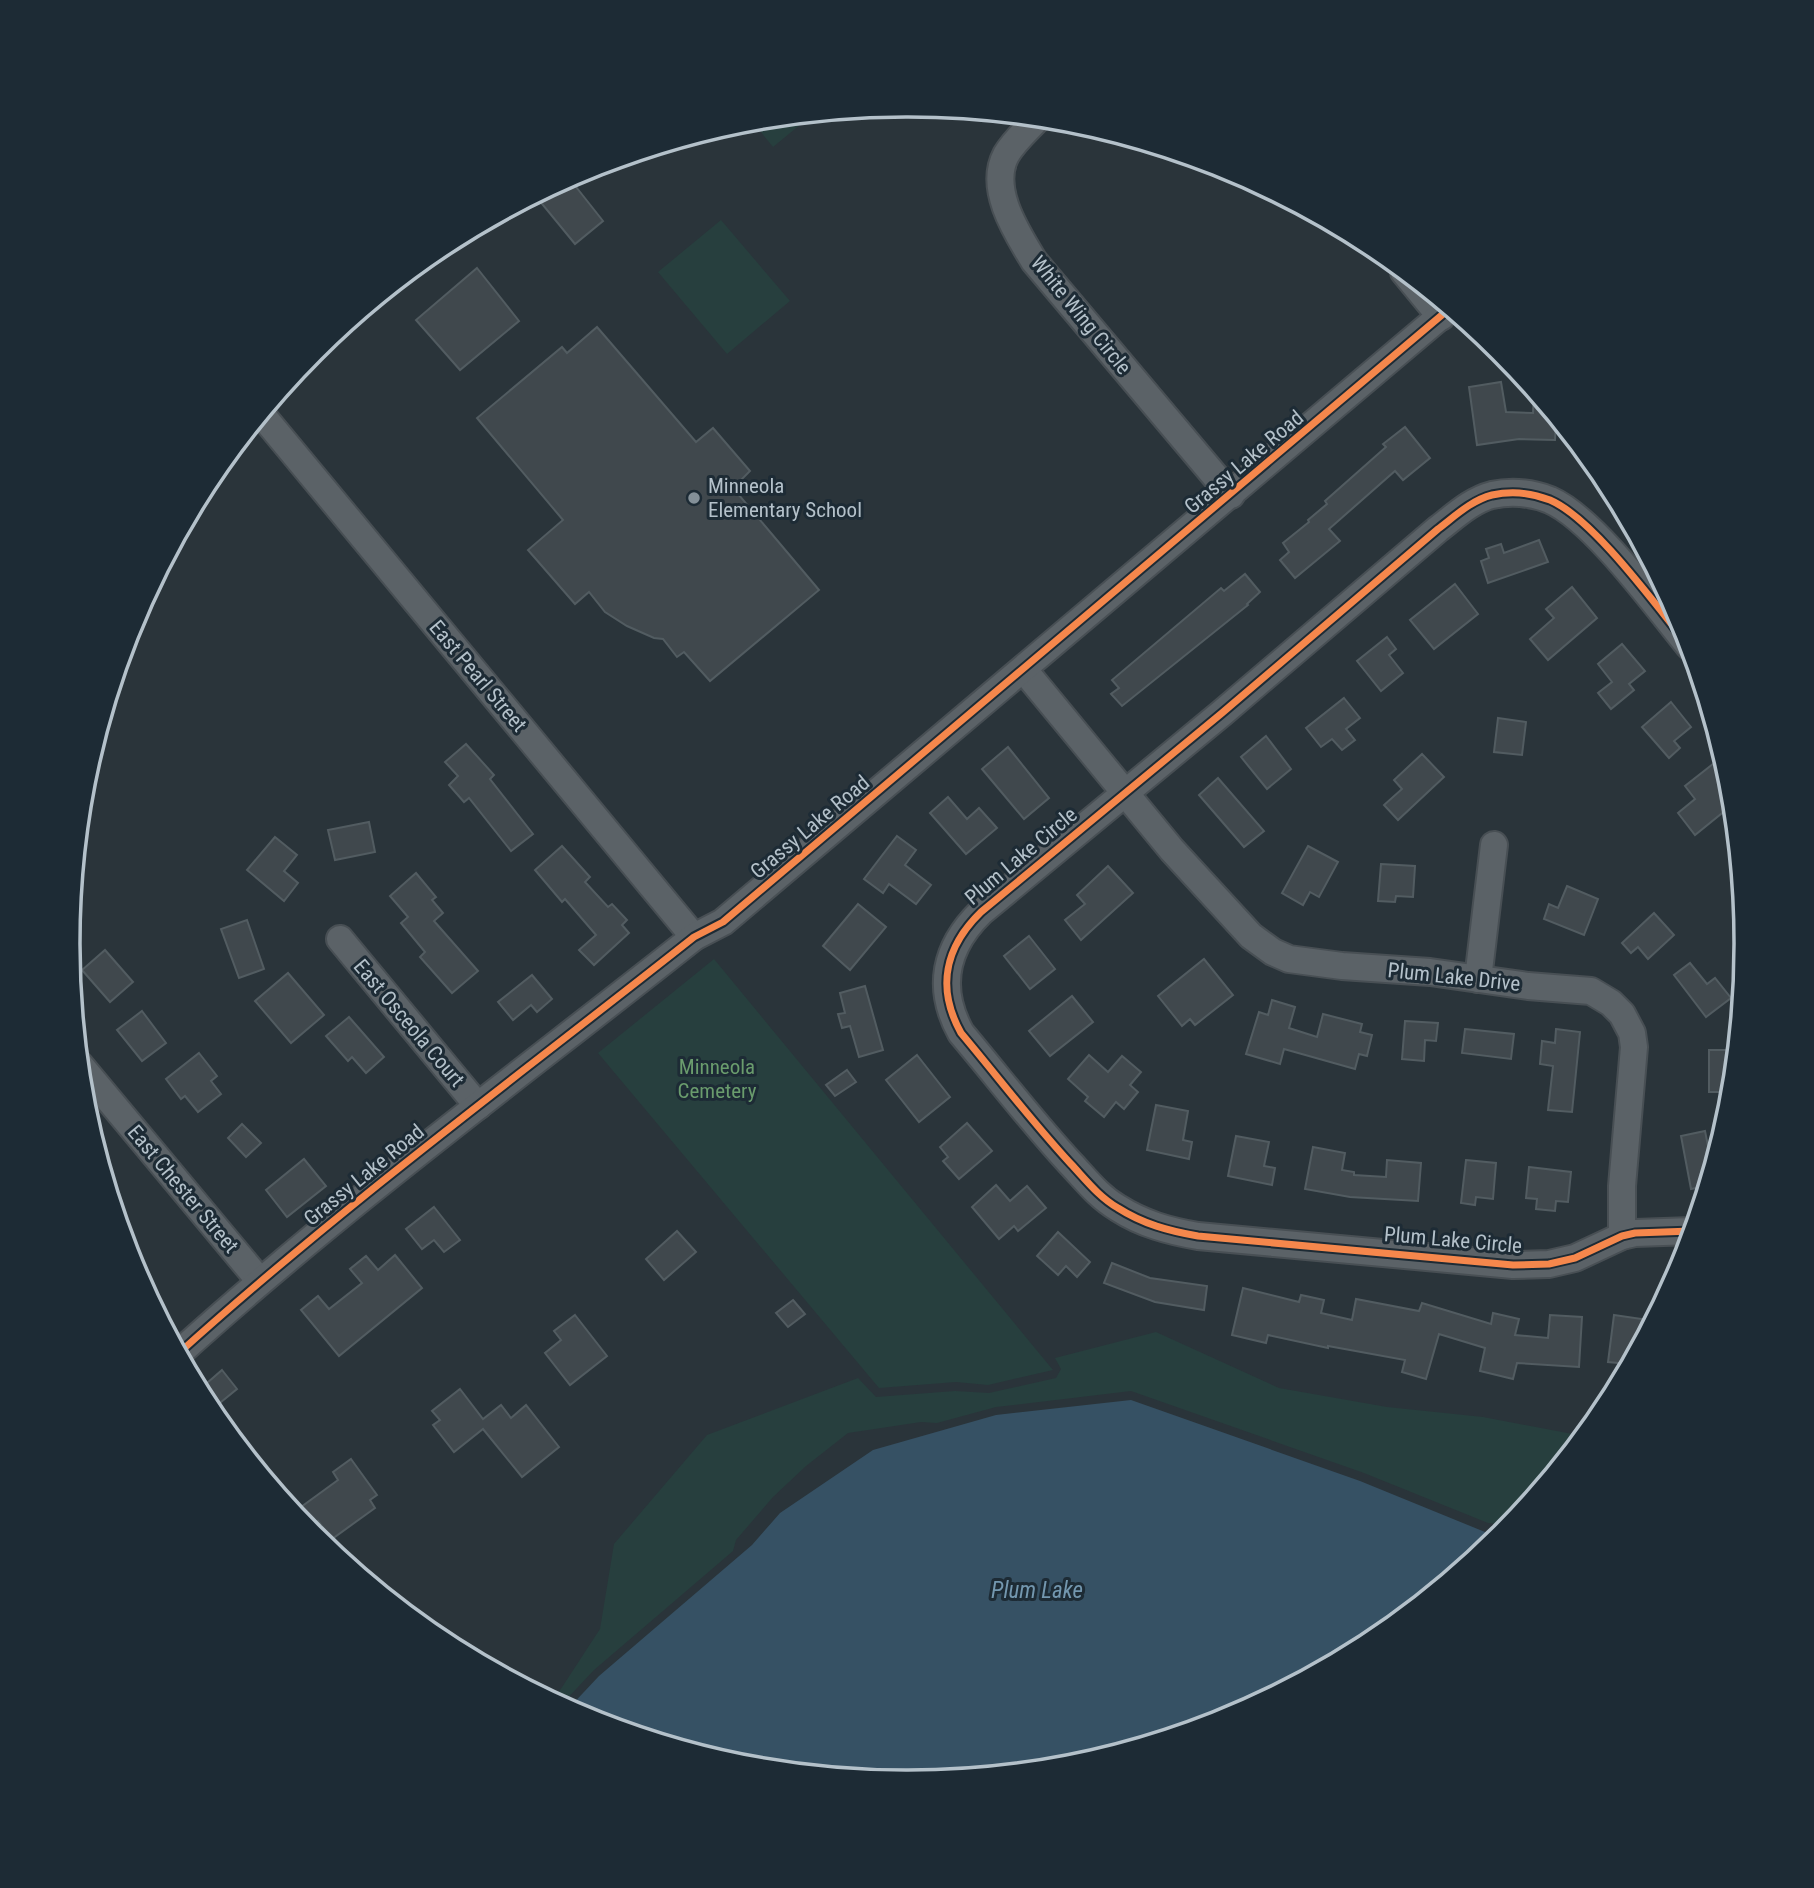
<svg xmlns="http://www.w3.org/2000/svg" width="1814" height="1888" font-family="'Roboto Condensed',sans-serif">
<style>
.green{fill:#273f3e}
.water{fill:#365164}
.building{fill:#40484d;stroke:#525c61;stroke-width:2}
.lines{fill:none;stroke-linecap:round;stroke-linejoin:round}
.minor-casing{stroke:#484f54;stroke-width:30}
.minor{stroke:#5b6267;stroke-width:26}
.cycleway-casing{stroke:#1d2b35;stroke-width:11}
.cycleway{stroke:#f5874c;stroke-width:7}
.poi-dot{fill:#849098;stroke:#1d2b35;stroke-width:2.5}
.labels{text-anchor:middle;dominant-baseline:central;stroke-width:6;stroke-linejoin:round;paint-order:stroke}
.street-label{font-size:21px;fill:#b4c1ca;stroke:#1d2b35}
.poi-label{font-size:21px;fill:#b4c1ca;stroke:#1d2b35;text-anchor:start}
.park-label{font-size:21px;fill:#6a9c6d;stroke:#1d2b35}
.water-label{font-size:23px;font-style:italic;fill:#7397af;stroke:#1d2b35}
.rim{fill:none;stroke:#b4c1ca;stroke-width:3.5}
</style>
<rect width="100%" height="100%" fill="#2a343a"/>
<g class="green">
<path d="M812 115 773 147 752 121Z"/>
<path d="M721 220 790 301 727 354 658 272Z"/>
<path d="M714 959 1053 1370 988 1385 956 1382 879 1388 598 1053Z"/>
<path d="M1156 1332 1279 1388 1387 1407 1483 1417 1583 1436 1510 1525 1488 1523 1364 1473 1131 1391 996 1407 937 1423 921 1422 848 1433 806 1466 773 1497 736 1540 733 1551 594 1670 561 1705 553 1701 600 1629 614 1544 707 1435 858 1378 876 1397 955 1391 989 1393 1056 1378 1061 1369 1055 1358Z"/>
</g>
<path class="water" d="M1131 1400 1360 1481 1485 1532 1503 1533 1373 1642 1228 1719 1070 1767 907 1783 743 1767 586 1719 568 1709 599 1676 752 1545 780 1513 873 1450 996 1415Z"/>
<g class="building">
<path d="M569 178 603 221 575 244 538 199Z"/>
<path d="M477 268 519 321 460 370 416 320Z"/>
<path d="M597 327 696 442 713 428 750 471 733 488 819 590 710 681 684 652 677 657 663 639 654 638 627 626 605 612 589 592 575 604 528 550 563 520 477 418 562 347 567 353Z"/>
<path d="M1501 382 1506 412 1533 413 1534 392 1556 420 1555 440 1519 439 1477 445 1469 387Z"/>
<path d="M1405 427 1430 458 1403 480 1395 471 1329 529 1340 541 1295 578 1280 560 1289 552 1283 543 1309 522 1308 520 1327 504 1325 501 1386 447 1383 444Z"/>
<path d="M1539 540 1548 562 1488 583 1481 561 1489 558 1486 549 1501 544 1504 553Z"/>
<path d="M1245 574 1260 592 1247 604 1248 605 1122 706 1111 694 1119 688 1112 680 1221 588 1224 591Z"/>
<path d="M1455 584 1478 614 1434 649 1410 620Z"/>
<path d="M1572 587 1597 618 1548 660 1530 639 1554 618 1546 609Z"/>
<path d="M1387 637 1396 649 1389 655 1403 673 1381 691 1357 661Z"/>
<path d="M1622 644 1645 671 1629 684 1634 690 1611 709 1598 693 1612 682 1598 664Z"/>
<path d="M1344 698 1360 718 1346 729 1355 740 1342 750 1332 739 1321 747 1306 728Z"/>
<path d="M1671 702 1691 727 1674 741 1680 748 1669 758 1642 727Z"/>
<path d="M1498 718 1526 722 1522 755 1494 752Z"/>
<path d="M1266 736 1291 769 1267 789 1241 757Z"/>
<path d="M466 744 494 775 490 779 533 834 511 851 469 798 464 802 449 785 458 776 445 762Z"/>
<path d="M1008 747 1049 798 1024 819 982 769Z"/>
<path d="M1422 754 1444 777 1398 820 1384 805 1402 789 1394 780Z"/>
<path d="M1718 760 1727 770 1732 805 1695 835 1678 813 1695 799 1685 786Z"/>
<path d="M1218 778 1264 831 1244 847 1199 795Z"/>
<path d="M948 797 967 819 979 808 997 828 966 854 930 813Z"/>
<path d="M369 822 375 852 335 860 328 830Z"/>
<path d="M897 836 916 850 905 865 931 885 916 904 889 884 883 893 864 879Z"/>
<path d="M275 837 297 855 284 871 298 883 284 901 247 870Z"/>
<path d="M562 846 590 877 585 882 608 907 612 904 627 920 622 925 629 933 594 965 579 950 596 935 565 899 562 902 535 870Z"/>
<path d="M1308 846 1338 862 1319 897 1310 892 1303 905 1282 893Z"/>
<path d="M1381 864 1415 866 1413 897 1396 896 1395 902 1378 901Z"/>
<path d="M1108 866 1133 893 1081 940 1065 920 1085 904 1077 895Z"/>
<path d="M416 873 436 897 432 900 443 913 434 921 478 971 452 993 420 957 425 952 401 923 408 917 390 896Z"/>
<path d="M1567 886 1598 899 1584 935 1544 919 1549 904 1558 908Z"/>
<path d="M858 904 886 927 850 970 823 946Z"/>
<path d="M1654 913 1674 935 1648 959 1638 947 1631 953 1622 943Z"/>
<path d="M247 920 264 969 239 978 221 929Z"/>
<path d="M1029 936 1055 969 1030 989 1004 956Z"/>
<path d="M105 950 133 982 110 1002 82 970Z"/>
<path d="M1204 959 1233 995 1195 1025 1190 1019 1182 1026 1158 996Z"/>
<path d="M1690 963 1707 984 1715 978 1731 998 1706 1017 1674 975Z"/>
<path d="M288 973 324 1015 291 1043 255 1001Z"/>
<path d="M532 975 552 999 537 1012 531 1005 513 1020 498 1002Z"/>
<path d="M865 986 883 1050 859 1057 850 1026 842 1028 838 1014 845 1013 840 993Z"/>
<path d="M1072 996 1093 1022 1050 1056 1029 1031Z"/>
<path d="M1272 1000 1295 1007 1289 1028 1317 1037 1323 1014 1362 1024 1360 1032 1372 1035 1367 1056 1359 1054 1355 1069 1284 1049 1280 1064 1246 1054 1259 1012 1268 1015Z"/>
<path d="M142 1011 166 1043 142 1061 117 1030Z"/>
<path d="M349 1017 384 1057 366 1073 352 1057 348 1061 326 1036Z"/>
<path d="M1405 1021 1438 1023 1436 1041 1425 1040 1424 1061 1402 1059Z"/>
<path d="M1465 1029 1514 1034 1511 1059 1462 1053Z"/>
<path d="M1556 1029 1580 1032 1572 1112 1548 1110 1553 1066 1540 1064 1542 1041 1555 1043Z"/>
<path d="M1709 1050H1735L1731 1092H1709Z"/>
<path d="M199 1053 217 1076 211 1081 221 1094 198 1112 185 1096 181 1099 166 1079Z"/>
<path d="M917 1055 950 1097 919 1122 886 1080Z"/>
<path d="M1089 1055 1108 1072 1122 1056 1141 1072 1130 1085 1138 1092 1124 1109 1116 1102 1104 1117 1085 1101 1088 1097 1068 1079Z"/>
<path d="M847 1070 856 1082 835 1096 826 1085Z"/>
<path d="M1156 1105 1188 1111 1183 1140 1192 1142 1189 1159 1147 1150Z"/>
<path d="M967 1123 992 1151 959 1179 943 1161 948 1157 940 1147Z"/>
<path d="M242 1124 261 1143 246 1157 228 1138Z"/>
<path d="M1705 1131 1712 1166 1706 1186 1691 1189 1681 1136Z"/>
<path d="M1236 1136 1269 1142 1264 1166 1275 1168 1272 1185 1228 1176Z"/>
<path d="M1313 1147 1345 1153 1342 1170 1354 1172V1175L1386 1177 1387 1160 1421 1163 1418 1201 1350 1197 1305 1189Z"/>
<path d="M304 1159 326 1186 287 1217 266 1190Z"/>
<path d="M1466 1160 1496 1163 1493 1199 1476 1197 1475 1205 1461 1203Z"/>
<path d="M1529 1167 1571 1172 1568 1202 1556 1201 1555 1211 1536 1209 1537 1199 1526 1198Z"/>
<path d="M996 1185 1010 1201 1027 1186 1046 1208 1018 1231 1014 1226 999 1239 972 1207Z"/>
<path d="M434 1207 460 1240 444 1252 434 1240 422 1249 406 1229Z"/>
<path d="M677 1231 696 1252 664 1280 646 1259Z"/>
<path d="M1058 1232 1090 1262 1077 1277 1066 1266 1058 1275 1037 1256Z"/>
<path d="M395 1255 422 1288 339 1356 301 1310 318 1296 329 1309 362 1283 350 1269 366 1256 378 1270Z"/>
<path d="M1112 1263 1150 1278 1207 1286 1204 1310 1155 1302 1104 1283Z"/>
<path d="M1243 1288 1299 1302 1301 1295 1324 1300 1321 1313 1352 1320 1356 1299 1419 1311 1422 1303 1491 1324 1493 1313 1519 1319 1515 1335 1548 1338 1550 1315 1582 1317 1579 1367 1517 1363 1513 1379 1480 1371 1485 1348 1439 1334 1426 1379 1402 1372 1405 1360 1328 1346V1348L1268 1335 1266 1343 1232 1335Z"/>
<path d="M793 1300 805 1314 788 1327 776 1313Z"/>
<path d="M575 1315 607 1356 570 1385 545 1353 561 1340 554 1331Z"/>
<path d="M1614 1315 1642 1319 1638 1347 1629 1364 1608 1362Z"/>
<path d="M222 1370 237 1389 210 1411 199 1390Z"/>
<path d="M460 1389 483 1419 501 1405 511 1418 526 1405 559 1447 522 1477 483 1429 454 1452 433 1425 440 1420 432 1411Z"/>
<path d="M351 1459 377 1495 370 1500 375 1508 332 1539 318 1521 313 1525 301 1507 338 1480 333 1472Z"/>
</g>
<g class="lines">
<g class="minor-casing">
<g id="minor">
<path d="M1038 118C1027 130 1014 141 1006 155 988 189 1017 233 1034 261L1231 495"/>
<path d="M1404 272 1441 317"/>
<path d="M262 415 694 937"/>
<path d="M1689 646C1657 607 1594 519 1550 500 1532 493 1511 491 1492 495 1472 500 1455 516 1438 529L1222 713 981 912C945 947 936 988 961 1033 998 1077 1033 1123 1071 1164 1086 1180 1099 1197 1118 1208 1143 1224 1169 1231 1198 1236L1513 1265 1549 1264 1575 1258 1622 1236 1635 1233 1692 1231"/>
<path d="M1024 670 1172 850 1251 936 1273 952 1289 959 1342 966 1430 972 1528 986 1591 991 1611 1003 1622 1014 1632 1033 1634 1047 1622 1186V1236"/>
<path d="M340 939 478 1106"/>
<path d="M1478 979 1494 845"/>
<path d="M80 1065 259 1280"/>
<path d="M179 1353C343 1205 521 1074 694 937L723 922 1449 309"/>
</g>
</g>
<use href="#minor" class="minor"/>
<g class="cycleway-casing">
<g id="cycleway">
<path d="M1689 646C1657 607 1594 519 1550 500 1532 493 1511 491 1492 495 1472 500 1455 516 1438 529L1222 713 981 912C945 947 936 988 961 1033 998 1077 1033 1123 1071 1164 1086 1180 1099 1197 1118 1208 1143 1224 1169 1231 1198 1236L1513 1265 1549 1264 1575 1258 1622 1236 1635 1233 1692 1231"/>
<path d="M179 1353C343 1205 521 1074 694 937L723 922 1449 309"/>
</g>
</g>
<use href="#cycleway" class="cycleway"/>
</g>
<circle class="poi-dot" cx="694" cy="498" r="7"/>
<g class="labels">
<g class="street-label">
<text transform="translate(1081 315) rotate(51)">White Wing Circle</text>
<text transform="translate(1244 462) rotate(-40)">Grassy Lake Road</text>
<text transform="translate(478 676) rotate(50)">East Pearl Street</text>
<text transform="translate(810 827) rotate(-40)">Grassy Lake Road</text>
<text transform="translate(1021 856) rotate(-40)">Plum Lake Circle</text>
<text transform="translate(1454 977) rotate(6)">Plum Lake Drive</text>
<text transform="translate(409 1023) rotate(50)">East Osceola Court</text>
<text transform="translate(364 1175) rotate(-39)">Grassy Lake Road</text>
<text transform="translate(183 1189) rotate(50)">East Chester Street</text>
<text transform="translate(1453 1240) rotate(5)">Plum Lake Circle</text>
</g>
<g class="poi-label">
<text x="708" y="486">Minneola<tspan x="708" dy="24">Elementary School</tspan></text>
</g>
<g class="park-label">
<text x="717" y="1067">Minneola<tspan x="717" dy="24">Cemetery</tspan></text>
</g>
<g class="water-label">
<text x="1037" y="1590">Plum Lake</text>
</g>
</g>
<path d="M0 0H1814V1888H0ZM906 117H908A826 826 0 0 1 1734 943V944A826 826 0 0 1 908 1770H906A826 826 0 0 1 80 944V943A826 826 0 0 1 906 117Z" fill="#1d2b35" fill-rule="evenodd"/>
<path class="rim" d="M906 117H908A826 826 0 0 1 1734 943V944A826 826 0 0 1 908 1770H906A826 826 0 0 1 80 944V943A826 826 0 0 1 906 117Z"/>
</svg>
